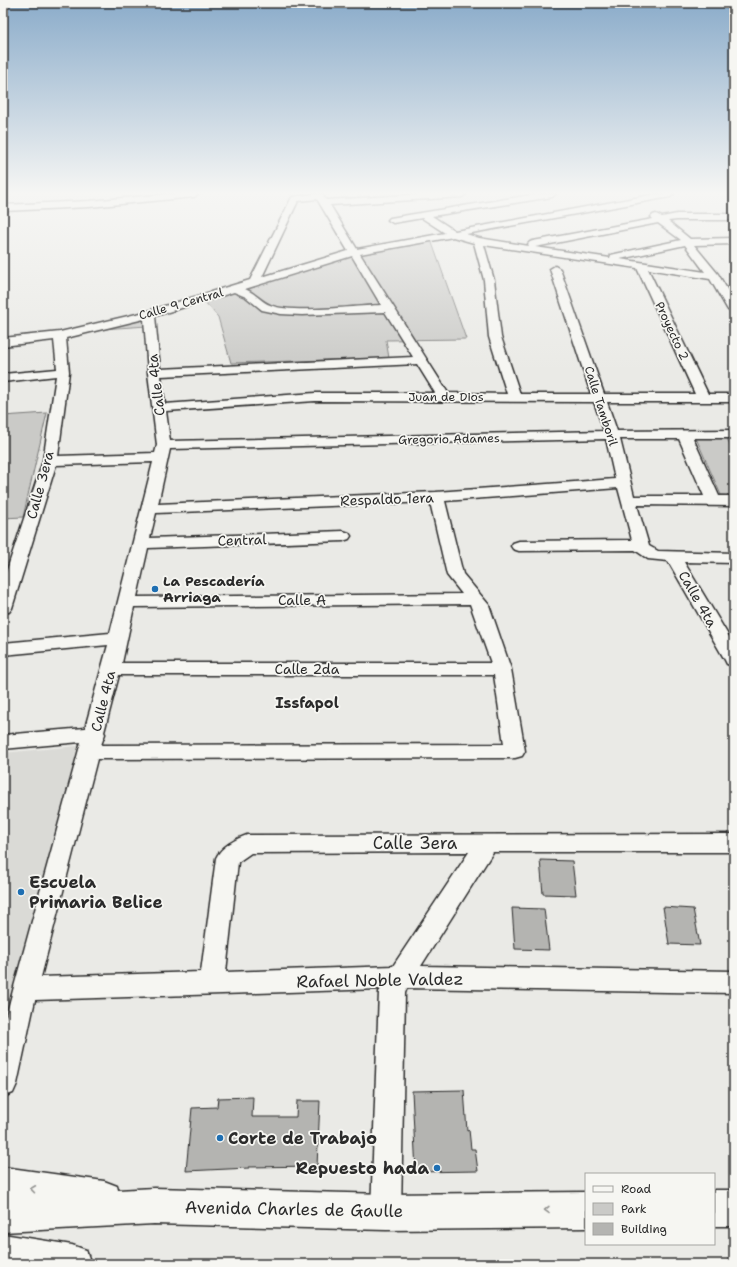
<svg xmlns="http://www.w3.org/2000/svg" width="737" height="1267" font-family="'Shantell Sans',sans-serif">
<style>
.built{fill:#dadad6}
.green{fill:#cacac7;stroke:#7a7a79}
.building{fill:#b4b4b1;stroke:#2b2b2b}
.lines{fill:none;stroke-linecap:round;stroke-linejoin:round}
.minor-casing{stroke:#2b2b2b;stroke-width:3}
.major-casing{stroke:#2b2b2b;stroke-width:3}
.minor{fill:#f6f6f2;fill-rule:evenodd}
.major{fill:#f6f6f2;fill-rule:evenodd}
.oneway{stroke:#90908e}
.poi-dot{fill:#1f6fb2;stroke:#f6f6f2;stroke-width:1.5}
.labels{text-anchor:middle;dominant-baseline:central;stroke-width:3.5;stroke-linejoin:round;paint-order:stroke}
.far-street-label{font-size:12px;fill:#2b2b2b;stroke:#f6f6f2}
.street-label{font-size:14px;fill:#2b2b2b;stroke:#f6f6f2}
.poi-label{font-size:14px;font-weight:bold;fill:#2b2b2b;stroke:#f6f6f2;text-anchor:start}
.neighbourhood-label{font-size:15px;font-weight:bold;fill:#2b2b2b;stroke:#f6f6f2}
.near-street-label{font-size:17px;fill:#2b2b2b;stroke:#f6f6f2}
.near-poi-label{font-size:17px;font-weight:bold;fill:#2b2b2b;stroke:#f6f6f2;text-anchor:start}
</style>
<rect width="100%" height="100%" fill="#eaeae6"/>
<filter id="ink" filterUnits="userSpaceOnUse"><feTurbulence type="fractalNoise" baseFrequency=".025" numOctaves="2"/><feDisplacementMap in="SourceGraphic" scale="8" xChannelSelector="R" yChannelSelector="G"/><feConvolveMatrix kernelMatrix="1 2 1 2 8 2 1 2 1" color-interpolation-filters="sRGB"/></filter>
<g filter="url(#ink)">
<path class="built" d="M78 746 3 1032V753Z"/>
<g class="green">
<path d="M431 240 466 339 386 340 389 358 231 363 218 317 204 301 359 252Z"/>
<path d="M145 316 147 326 88 330Z"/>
<path d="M47 413 23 517 3 518V416Z"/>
<path d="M726 436 734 455V496L721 495 696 438Z"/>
</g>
<g class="building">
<path d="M540 860 572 861 576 895 543 894Z"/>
<path d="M663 907 693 909 700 945 669 944Z"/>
<path d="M512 908 544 909 549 950 515 949Z"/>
<path d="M464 1090 467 1131 469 1130 471 1149H475L478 1171 416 1172 412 1091Z"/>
<path d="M253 1097 252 1117H296L297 1101H320L317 1166 249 1167V1168L186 1171 192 1108 217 1107 218 1098Z"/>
</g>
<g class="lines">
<g class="minor-casing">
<g id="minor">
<path d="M168 194H198L194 197 89 207 3 211V205L89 201Z"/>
<path d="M314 194H322L326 200 424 194H466L462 197 330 205 357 249 445 233 422 218 393 223 388 220 390 218 537 194H556L552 197 432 216 455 231 656 194H674L670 197 466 234 479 238 529 246 528 244 530 242 533 241 653 219 651 217 653 215 656 214 662 217 677 214H734V220H677L668 221 690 239 734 238V244L694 245 718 274 734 301V313L728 310 710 279 648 269 708 394H734V402H607L617 431 734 430V438H693L719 496H734V506L637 505 649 546 658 551 734 553V563L684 562 734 645V666L727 664 725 660 668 561 648 559 635 550 519 551 513 549 511 546 513 543 519 541 632 540 618 488 445 501 463 574 489 605 511 669 525 751 522 756 515 758 97 759 41 977 201 972 216 858C221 847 235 839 247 835L734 834V852H493L421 966 734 971V993L407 988 405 993 401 1212 397 1223 386 1227 375 1223 371 1212 379 992 381 989 35 1000 17 1084 13 1093 3 1097V1027L81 742 3 749V735L85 728 108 645 3 655V643L110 633 153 462 56 465 12 608 9 612 3 613V582L43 461 56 376 3 382V374L57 369 54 340 3 346V338L60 332 145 312 250 280 292 197ZM317 199 348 251 262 277 298 201ZM658 223 681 240 615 254 611 255 610 258 535 247ZM453 237 474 243 484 280 489 337 507 394 448 393 360 254ZM484 245 637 268 695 394H604L560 269 555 266 550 269 591 394H520L501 337 494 280ZM685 245 705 272 620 259ZM352 256 381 305C357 306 290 314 270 305 262 302 255 293 245 289ZM234 292 246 297 262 310 281 314 302 315 385 312 413 357 160 369 155 316ZM144 319 148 373 157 445 155 453 58 456 69 372 66 338ZM417 364 435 393H315L165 404 161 376ZM315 401 594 402 604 431 170 441 166 411ZM606 439 615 479 436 492 158 504 170 449ZM620 439H679L704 496H634ZM430 502 447 575 462 594 137 597 148 548 343 541 349 539 351 536 349 533 343 531 150 538 156 513ZM470 604 491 663H122L134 607ZM119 675H494L504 744 101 745 105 734 104 732ZM469 852 393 966 226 972 238 862 251 853Z"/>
</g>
</g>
<g class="major-casing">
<g id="major">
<path d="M3 1167 104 1181 117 1186 118 1190 154 1188 386 1194 586 1192V1228L386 1230 154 1224 3 1232Z"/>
<rect x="714" y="1190" width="20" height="36"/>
<path d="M3 1234 72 1245 86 1250 91 1264H3Z"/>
</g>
</g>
<use href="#minor" class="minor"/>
<use href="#major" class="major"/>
</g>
<defs><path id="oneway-chevron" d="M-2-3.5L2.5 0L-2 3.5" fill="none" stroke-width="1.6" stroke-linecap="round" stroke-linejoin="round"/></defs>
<g class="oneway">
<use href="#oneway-chevron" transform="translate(33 1189) rotate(-172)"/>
<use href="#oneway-chevron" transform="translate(547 1210) rotate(179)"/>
</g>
</g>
<linearGradient id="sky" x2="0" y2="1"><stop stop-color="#8bacca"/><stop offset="0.52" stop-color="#f6f6f4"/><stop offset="1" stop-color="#f6f6f4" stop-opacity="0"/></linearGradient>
<rect width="737" height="371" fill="url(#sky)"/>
<g class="poi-dot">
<circle cx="155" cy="589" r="4"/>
<circle cx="21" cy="892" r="4"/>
<circle cx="220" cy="1138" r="4"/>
<circle cx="437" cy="1168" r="4"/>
</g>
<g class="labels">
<g class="far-street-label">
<text transform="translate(181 304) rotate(-16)">Calle 9 Central</text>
<text transform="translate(672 331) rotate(65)">Proyecto 2</text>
<text x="446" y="397">Juan de Dios</text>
<text transform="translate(601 406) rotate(72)">Calle Tamboril</text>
<text transform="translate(449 439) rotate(-1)">Gregorio Adames</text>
</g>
<g class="street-label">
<text transform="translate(156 385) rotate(-97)">Calle 4ta</text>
<text transform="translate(40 485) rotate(-75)">Calle 3era</text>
<text transform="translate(387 499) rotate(-2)">Respaldo 1era</text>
<text transform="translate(242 540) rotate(-2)">Central</text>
<text transform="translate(698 599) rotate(60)">Calle 4ta</text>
<text x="302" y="600">Calle A</text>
<text x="307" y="669">Calle 2da</text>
<text transform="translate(103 701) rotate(-76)">Calle 4ta</text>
</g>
<g class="poi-label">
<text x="163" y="581">La Pescadería<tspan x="163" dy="16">Arriaga</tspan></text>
</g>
<g class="neighbourhood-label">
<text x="307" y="703">Issfapol</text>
</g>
<g class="near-street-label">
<text x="415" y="843">Calle 3era</text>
<text transform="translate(380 980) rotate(-1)">Rafael Noble Valdez</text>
<text transform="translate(294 1209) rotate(1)">Avenida Charles de Gaulle</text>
</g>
<g class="near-poi-label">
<text x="29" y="882">Escuela<tspan x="29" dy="20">Primaria Belice</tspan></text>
<text x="228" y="1138">Corte de Trabajo</text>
<text x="429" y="1168" text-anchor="end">Repuesto hada</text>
</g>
</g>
<rect width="737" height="1267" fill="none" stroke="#f6f6f2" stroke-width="16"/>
<rect x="8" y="8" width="721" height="1251" fill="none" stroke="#2b2b2b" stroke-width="1.5" filter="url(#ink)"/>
<rect x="585" y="1173" width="130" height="72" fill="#f6f6f2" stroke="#a5a5a2"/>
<rect x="593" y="1186" width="20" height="6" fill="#f6f6f2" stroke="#a5a5a2"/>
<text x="621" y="1193" font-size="12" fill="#2b2b2b">Road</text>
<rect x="593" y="1203" width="20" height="12" fill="#cacac7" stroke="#a5a5a2"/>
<text x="621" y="1213" font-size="12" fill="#2b2b2b">Park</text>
<rect x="593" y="1223" width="20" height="12" fill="#b4b4b1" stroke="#a5a5a2"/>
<text x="621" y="1233" font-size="12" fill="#2b2b2b">Building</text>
</svg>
